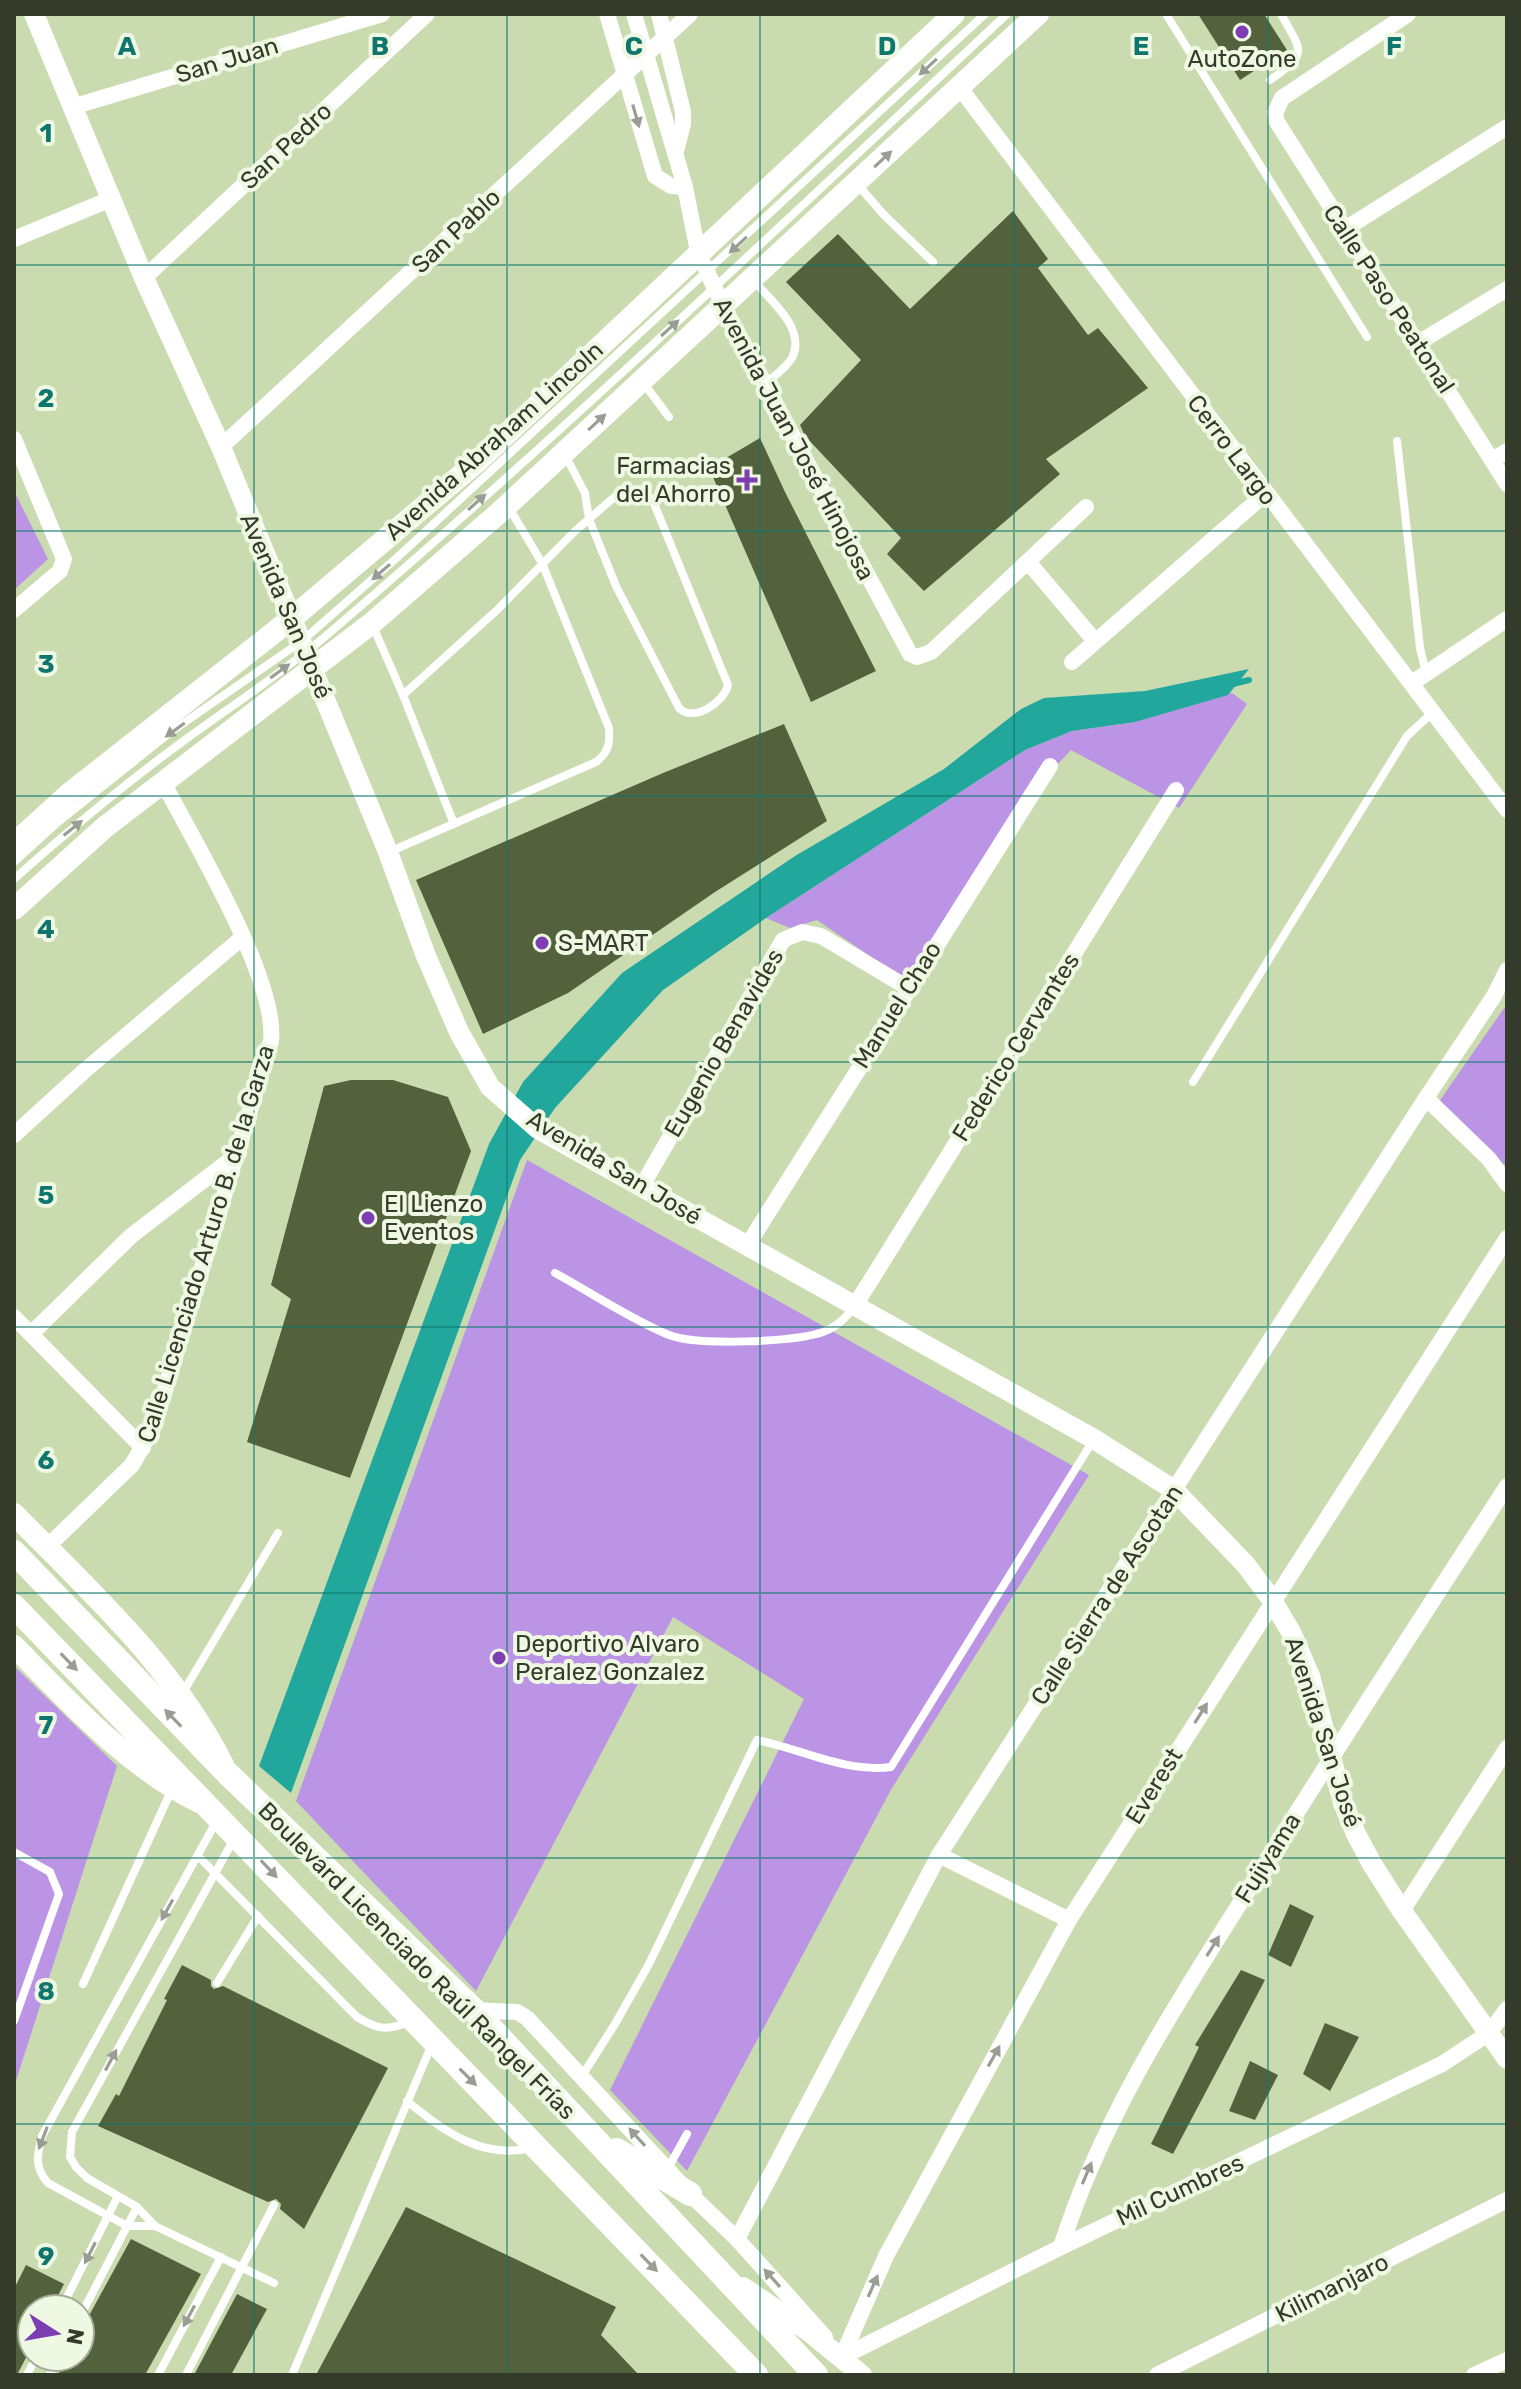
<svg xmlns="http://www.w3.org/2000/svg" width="1521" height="2389" font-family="Rubik,sans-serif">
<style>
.green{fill:#bb94e6}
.water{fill:#22a79c}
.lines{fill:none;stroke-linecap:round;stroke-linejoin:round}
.stream{stroke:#22a79c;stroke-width:6}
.building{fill:#53623c}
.service{stroke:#fff;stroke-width:8}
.minor{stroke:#fff;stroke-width:16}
.tertiary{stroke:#fff;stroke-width:20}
.secondary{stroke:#fff;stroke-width:22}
.primary{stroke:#fff;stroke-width:24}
.oneway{fill:#9a9d94}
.grid{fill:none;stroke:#0f766e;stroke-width:2;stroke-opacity:0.55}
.poi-dot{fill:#7d3eb3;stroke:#eff8e2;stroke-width:3}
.labels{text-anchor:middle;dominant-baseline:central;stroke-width:8;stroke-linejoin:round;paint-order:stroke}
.poi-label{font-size:24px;fill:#343b2a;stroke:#eff8e2;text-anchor:start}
.street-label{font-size:24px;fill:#343b2a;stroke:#eff8e2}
.grid-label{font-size:26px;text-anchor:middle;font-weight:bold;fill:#0f766e;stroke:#eff8e2;stroke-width:8;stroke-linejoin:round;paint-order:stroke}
</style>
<rect width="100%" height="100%" fill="#c9dbaf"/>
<g class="green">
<path d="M14 491 48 559 14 590Z"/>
<path d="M1232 693 1247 704 1179 808 1071 750 1055 767H1050L905 980 817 920 790 928 766 918 1025 750 1072 731 1135 722Z"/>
<path d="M1507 1004V1167L1438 1103Z"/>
<path d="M527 1160 1089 1475 892 1788 687 2171 610 2090 804 1699 673 1617 476 1991 296 1801Z"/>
<path d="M14 1666 117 1766 14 2087Z"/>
</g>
<path class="water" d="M1249 669 1228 695 1135 722 1072 731 1025 750 766 918 663 990 555 1108 520 1160 291 1793 259 1766 489 1144 523 1082 622 973 795 856 944 769 1021 709 1044 698 1145 691Z"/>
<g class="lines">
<path class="stream" d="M1233 684 1249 680"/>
</g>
<g class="building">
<path d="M1198 14H1264L1287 50 1240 80Z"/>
<path d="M1013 211 1048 259 1038 268 1088 335 1098 328 1148 388 1046 459 1060 474 924 591 887 554 901 538 805 436 800 425 861 360 786 282 838 234 910 309Z"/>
<path d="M760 438 785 492 876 671 811 702 709 468Z"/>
<path d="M784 724 827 821 715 892 568 993 483 1034 416 880 663 773Z"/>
<path d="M351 1080H393L448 1097 471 1151 350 1478 247 1442 291 1299 271 1285 324 1086Z"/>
<path d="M1290 1904 1314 1916 1291 1967 1268 1955Z"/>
<path d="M182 1965 211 1980V1986L214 1989 223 1986 388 2068 304 2229 280 2209 281 2204 276 2199 268 2202 98 2126 116 2094 119 2096 167 2000 164 1999Z"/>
<path d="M1241 1970 1265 1980 1173 2154 1151 2144 1199 2047 1195 2045Z"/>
<path d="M1325 2023 1359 2037 1330 2091 1303 2074Z"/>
<path d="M1250 2061 1278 2075 1255 2120 1229 2111Z"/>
<path d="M406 2207 616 2307 601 2335 639 2375H316Z"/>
<path d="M131 2239 201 2274 145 2375H58L66 2357H80V2332Z"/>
<path d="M26 2265 64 2284 51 2309H32V2346L17 2375H14V2289Z"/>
<path d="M237 2294 267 2309 231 2375H194Z"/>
</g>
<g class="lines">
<g class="service">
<path d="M1166 14 1367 337"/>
<path d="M1270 80C1309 53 1302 52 1281 14"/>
<path d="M857 184 884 215 933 262"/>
<path d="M753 280C770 300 807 329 792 358 786 368 773 377 765 384"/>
<path d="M642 381 669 417"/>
<path d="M1397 441 1420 648 1426 673"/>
<path d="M372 624 403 695 454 824"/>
<path d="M403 695 496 611 574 532 619 493 636 490 644 492 653 501 728 685C724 702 694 723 679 708L616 586 589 519 585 493 566 457"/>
<path d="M389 852 596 762C609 752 610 743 609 728L542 563 508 506"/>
<path d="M14 862 57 823 172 731 302 641 401 554 985 14"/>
<path d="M14 879C67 832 121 787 178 745 228 708 280 675 327 635 560 436 783 223 1007 14"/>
<path d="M1193 1082 1407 736 1433 712"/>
<path d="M555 1273C592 1293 630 1319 669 1335 697 1346 794 1342 823 1332 838 1326 846 1318 855 1305"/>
<path d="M182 1694 278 1533"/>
<path d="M234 1839 72 2132 70 2157 76 2167 87 2178 137 2207 155 2226 274 2283"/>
<path d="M14 1852 50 1872 59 1894 14 2021"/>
<path d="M198 1856 357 2017C378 2030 388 2031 411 2021"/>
<path d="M217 1983 258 1916"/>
<path d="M83 1984 172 1789"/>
<path d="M582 2076 615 2024 649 1964 757 1740C802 1749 845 1773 891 1767L1094 1439"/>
<path d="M407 2101C443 2131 483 2160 531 2148"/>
<path d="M667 2170 687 2134"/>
<path d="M155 2226H127L48 2183C34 2167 37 2155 42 2136L216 1822"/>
<path d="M61 2309 118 2196"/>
<path d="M80 2317 137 2207"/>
<path d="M27 2375 36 2357"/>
<path d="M50 2375 59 2357"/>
<path d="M158 2375 221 2257"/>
<path d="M186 2375 274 2205"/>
<path d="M292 2375 432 2044"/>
</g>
<g class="minor">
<path d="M607 14 655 176 671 186 685 187"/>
<path d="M634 14 685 187 698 252 723 306 910 654 917 657 931 652 1086 507"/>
<path d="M659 14 683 112V124L676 151"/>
<path d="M1408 14 1282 98 1275 113 1277 122 1507 484"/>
<path d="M960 88 1507 810"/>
<path d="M72 107 382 14"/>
<path d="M1345 229 1507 127"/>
<path d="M14 239 111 199"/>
<path d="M144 278 427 14"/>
<path d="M1418 343 1507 289"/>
<path d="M14 439 64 559 60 571 14 610"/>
<path d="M221 447 690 14"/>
<path d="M1492 460 1507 451"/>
<path d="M1029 563 1095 641"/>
<path d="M1072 662 1265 494"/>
<path d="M1412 683 1507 619"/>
<path d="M1426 1098 1489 1159 1507 1184"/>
<path d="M14 1135 83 1072 243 937"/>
<path d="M642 1186 783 940 802 932 821 936 908 988"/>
<path d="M747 1246 1050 766"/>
<path d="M856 1304 1176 790"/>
<path d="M14 1317 143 1448"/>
<path d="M31 1334 131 1236 239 1153"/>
<path d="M47 1547 132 1465 154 1426 271 1041C278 980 193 840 163 782"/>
<path d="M939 1855 1069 1920"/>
<path d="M1402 1911 1507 1748"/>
<path d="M474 2010 517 2012 527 2018 690 2194 737 2239 825 2337"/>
<path d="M737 2239 939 1855 1426 1098 1494 996 1507 970"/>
<path d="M1061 2247C1102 2117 1177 2003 1249 1889 1333 1753 1420 1620 1507 1486"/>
<path d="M842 2357 886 2256 1069 1920 1507 1238"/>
<path d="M842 2357 1061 2247 1442 2064 1489 2033 1507 2009"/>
<path d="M1157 2375 1507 2200"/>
<path d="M1474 2375 1507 2360"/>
</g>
<g class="tertiary">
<path d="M34 14 144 278 221 447 388 852 426 956 459 1032 490 1087 538 1129 1094 1439 1174 1490 1246 1565 1272 1600 1291 1632 1310 1676 1343 1803 1356 1834 1372 1864 1402 1911 1507 2059"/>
<path d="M743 2287 808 2331 862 2375"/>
</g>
<g class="secondary">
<path d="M14 844 69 794 291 619 479 460 954 14"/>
<path d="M14 909 105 827 372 623 500 512 1038 14"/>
<path d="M14 1514C90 1591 174 1667 223 1765"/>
<path d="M14 1646C70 1703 127 1766 199 1802"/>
</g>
<g class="primary">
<path d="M14 1552 227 1773 474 2010 816 2375"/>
<path d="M14 1606 756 2375"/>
<path d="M617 2150 690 2194"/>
</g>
</g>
<defs><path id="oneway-solid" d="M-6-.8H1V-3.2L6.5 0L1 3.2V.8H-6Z" transform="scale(2)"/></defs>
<g class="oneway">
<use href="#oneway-solid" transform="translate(928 67) rotate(137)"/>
<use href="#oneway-solid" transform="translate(636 116) rotate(74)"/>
<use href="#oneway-solid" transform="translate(883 159) rotate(-43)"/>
<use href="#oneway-solid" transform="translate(738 245) rotate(137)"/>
<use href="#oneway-solid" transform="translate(670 328) rotate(-42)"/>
<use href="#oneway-solid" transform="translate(597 422) rotate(-43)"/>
<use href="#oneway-solid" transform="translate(477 502) rotate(-42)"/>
<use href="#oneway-solid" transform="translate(381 572) rotate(139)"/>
<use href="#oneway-solid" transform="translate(280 671) rotate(-36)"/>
<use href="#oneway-solid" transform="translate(175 730) rotate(144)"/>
<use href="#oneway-solid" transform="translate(73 828) rotate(-39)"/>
<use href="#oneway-solid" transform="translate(69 1662) rotate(46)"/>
<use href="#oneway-solid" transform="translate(1201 1713) rotate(-58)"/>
<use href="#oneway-solid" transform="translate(173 1718) rotate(-134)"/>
<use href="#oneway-solid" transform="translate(269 1869) rotate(47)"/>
<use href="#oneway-solid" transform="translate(167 1910) rotate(119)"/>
<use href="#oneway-solid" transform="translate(1213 1946) rotate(-58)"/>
<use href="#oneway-solid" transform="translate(994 2056) rotate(-61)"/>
<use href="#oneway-solid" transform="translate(111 2060) rotate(-62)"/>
<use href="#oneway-solid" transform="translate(468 2077) rotate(45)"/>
<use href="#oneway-solid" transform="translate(637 2137) rotate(-132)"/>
<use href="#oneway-solid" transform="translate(43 2138) rotate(111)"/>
<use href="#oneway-solid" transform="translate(1087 2173) rotate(-67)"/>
<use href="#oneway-solid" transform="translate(90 2253) rotate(117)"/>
<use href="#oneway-solid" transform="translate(649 2263) rotate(46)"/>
<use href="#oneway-solid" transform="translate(772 2278) rotate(-132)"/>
<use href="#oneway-solid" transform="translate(873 2286) rotate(-66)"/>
<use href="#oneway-solid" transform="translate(189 2316) rotate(118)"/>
</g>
<path class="grid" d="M254 14V2375M507 14V2375M760 14V2375M1014 14V2375M1268 14V2375M14 265H1507M14 531H1507M14 796H1507M14 1062H1507M14 1327H1507M14 1593H1507M14 1858H1507M14 2124H1507"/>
<g class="poi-dot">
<circle cx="1242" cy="32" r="8"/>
<path d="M743 468h8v8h8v8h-8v8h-8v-8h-8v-8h8z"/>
<circle cx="542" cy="943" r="8"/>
<circle cx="368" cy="1218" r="8"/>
<circle cx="499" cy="1658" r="8"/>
</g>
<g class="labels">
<g class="poi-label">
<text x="1242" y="59" text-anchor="middle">AutoZone</text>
<text x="731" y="466" text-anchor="end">Farmacias<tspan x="731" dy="28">del Ahorro</tspan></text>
<text x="558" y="943">S-MART</text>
<text x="384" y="1204">El Lienzo<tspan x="384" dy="28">Eventos</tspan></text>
<text x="515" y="1644">Deportivo Alvaro<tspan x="515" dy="28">Peralez Gonzalez</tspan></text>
</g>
<g class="street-label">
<text transform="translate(227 60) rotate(-17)">San Juan</text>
<text transform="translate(286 146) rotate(-43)">San Pedro</text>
<text transform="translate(456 231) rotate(-43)">San Pablo</text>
<text transform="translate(1389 299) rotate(57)">Calle Paso Peatonal</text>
<text transform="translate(794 439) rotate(62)">Avenida Juan José Hinojosa</text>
<text transform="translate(494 441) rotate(-42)">Avenida Abraham Lincoln</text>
<text transform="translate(1232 450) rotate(53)">Cerro Largo</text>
<text transform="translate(286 606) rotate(67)">Avenida San José</text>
<text transform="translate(897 1005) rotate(-58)">Manuel Chao</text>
<text transform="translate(724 1043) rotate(-60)">Eugenio Benavides</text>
<text transform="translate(1016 1047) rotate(-58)">Federico Cervantes</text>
<text transform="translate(614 1168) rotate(31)">Avenida San José</text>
<text transform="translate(206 1244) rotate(-73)">Calle Licenciado Arturo B. de la Garza</text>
<text transform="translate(1107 1595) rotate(-57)">Calle Sierra de Ascotan</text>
<text transform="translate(1323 1732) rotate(72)">Avenida San José</text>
<text transform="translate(1154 1786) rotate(-58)">Everest</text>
<text transform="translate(1268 1858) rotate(-58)">Fujiyama</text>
<text transform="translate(417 1961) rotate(45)">Boulevard Licenciado Raúl Rangel Frías</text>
<text transform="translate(1180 2190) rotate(-25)">Mil Cumbres</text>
<text transform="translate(1332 2288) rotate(-27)">Kilimanjaro</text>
</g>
</g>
<g class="grid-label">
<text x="127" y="55">A</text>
<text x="380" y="55">B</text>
<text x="634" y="55">C</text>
<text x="887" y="55">D</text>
<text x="1141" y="55">E</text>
<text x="1394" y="55">F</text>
<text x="46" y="142">1</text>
<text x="46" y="407">2</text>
<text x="46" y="673">3</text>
<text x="46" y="938">4</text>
<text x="46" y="1204">5</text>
<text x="46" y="1469">6</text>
<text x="46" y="1734">7</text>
<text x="46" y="2000">8</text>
<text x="46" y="2265">9</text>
</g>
<rect width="1521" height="2389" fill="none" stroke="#343b2a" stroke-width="32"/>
<g transform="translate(56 2333) rotate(101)"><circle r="38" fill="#eff8e2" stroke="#a4ac98" stroke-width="2"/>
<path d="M0-6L14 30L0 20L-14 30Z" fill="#7d3eb3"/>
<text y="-12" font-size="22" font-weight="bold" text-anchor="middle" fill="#343b2a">N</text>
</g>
</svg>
